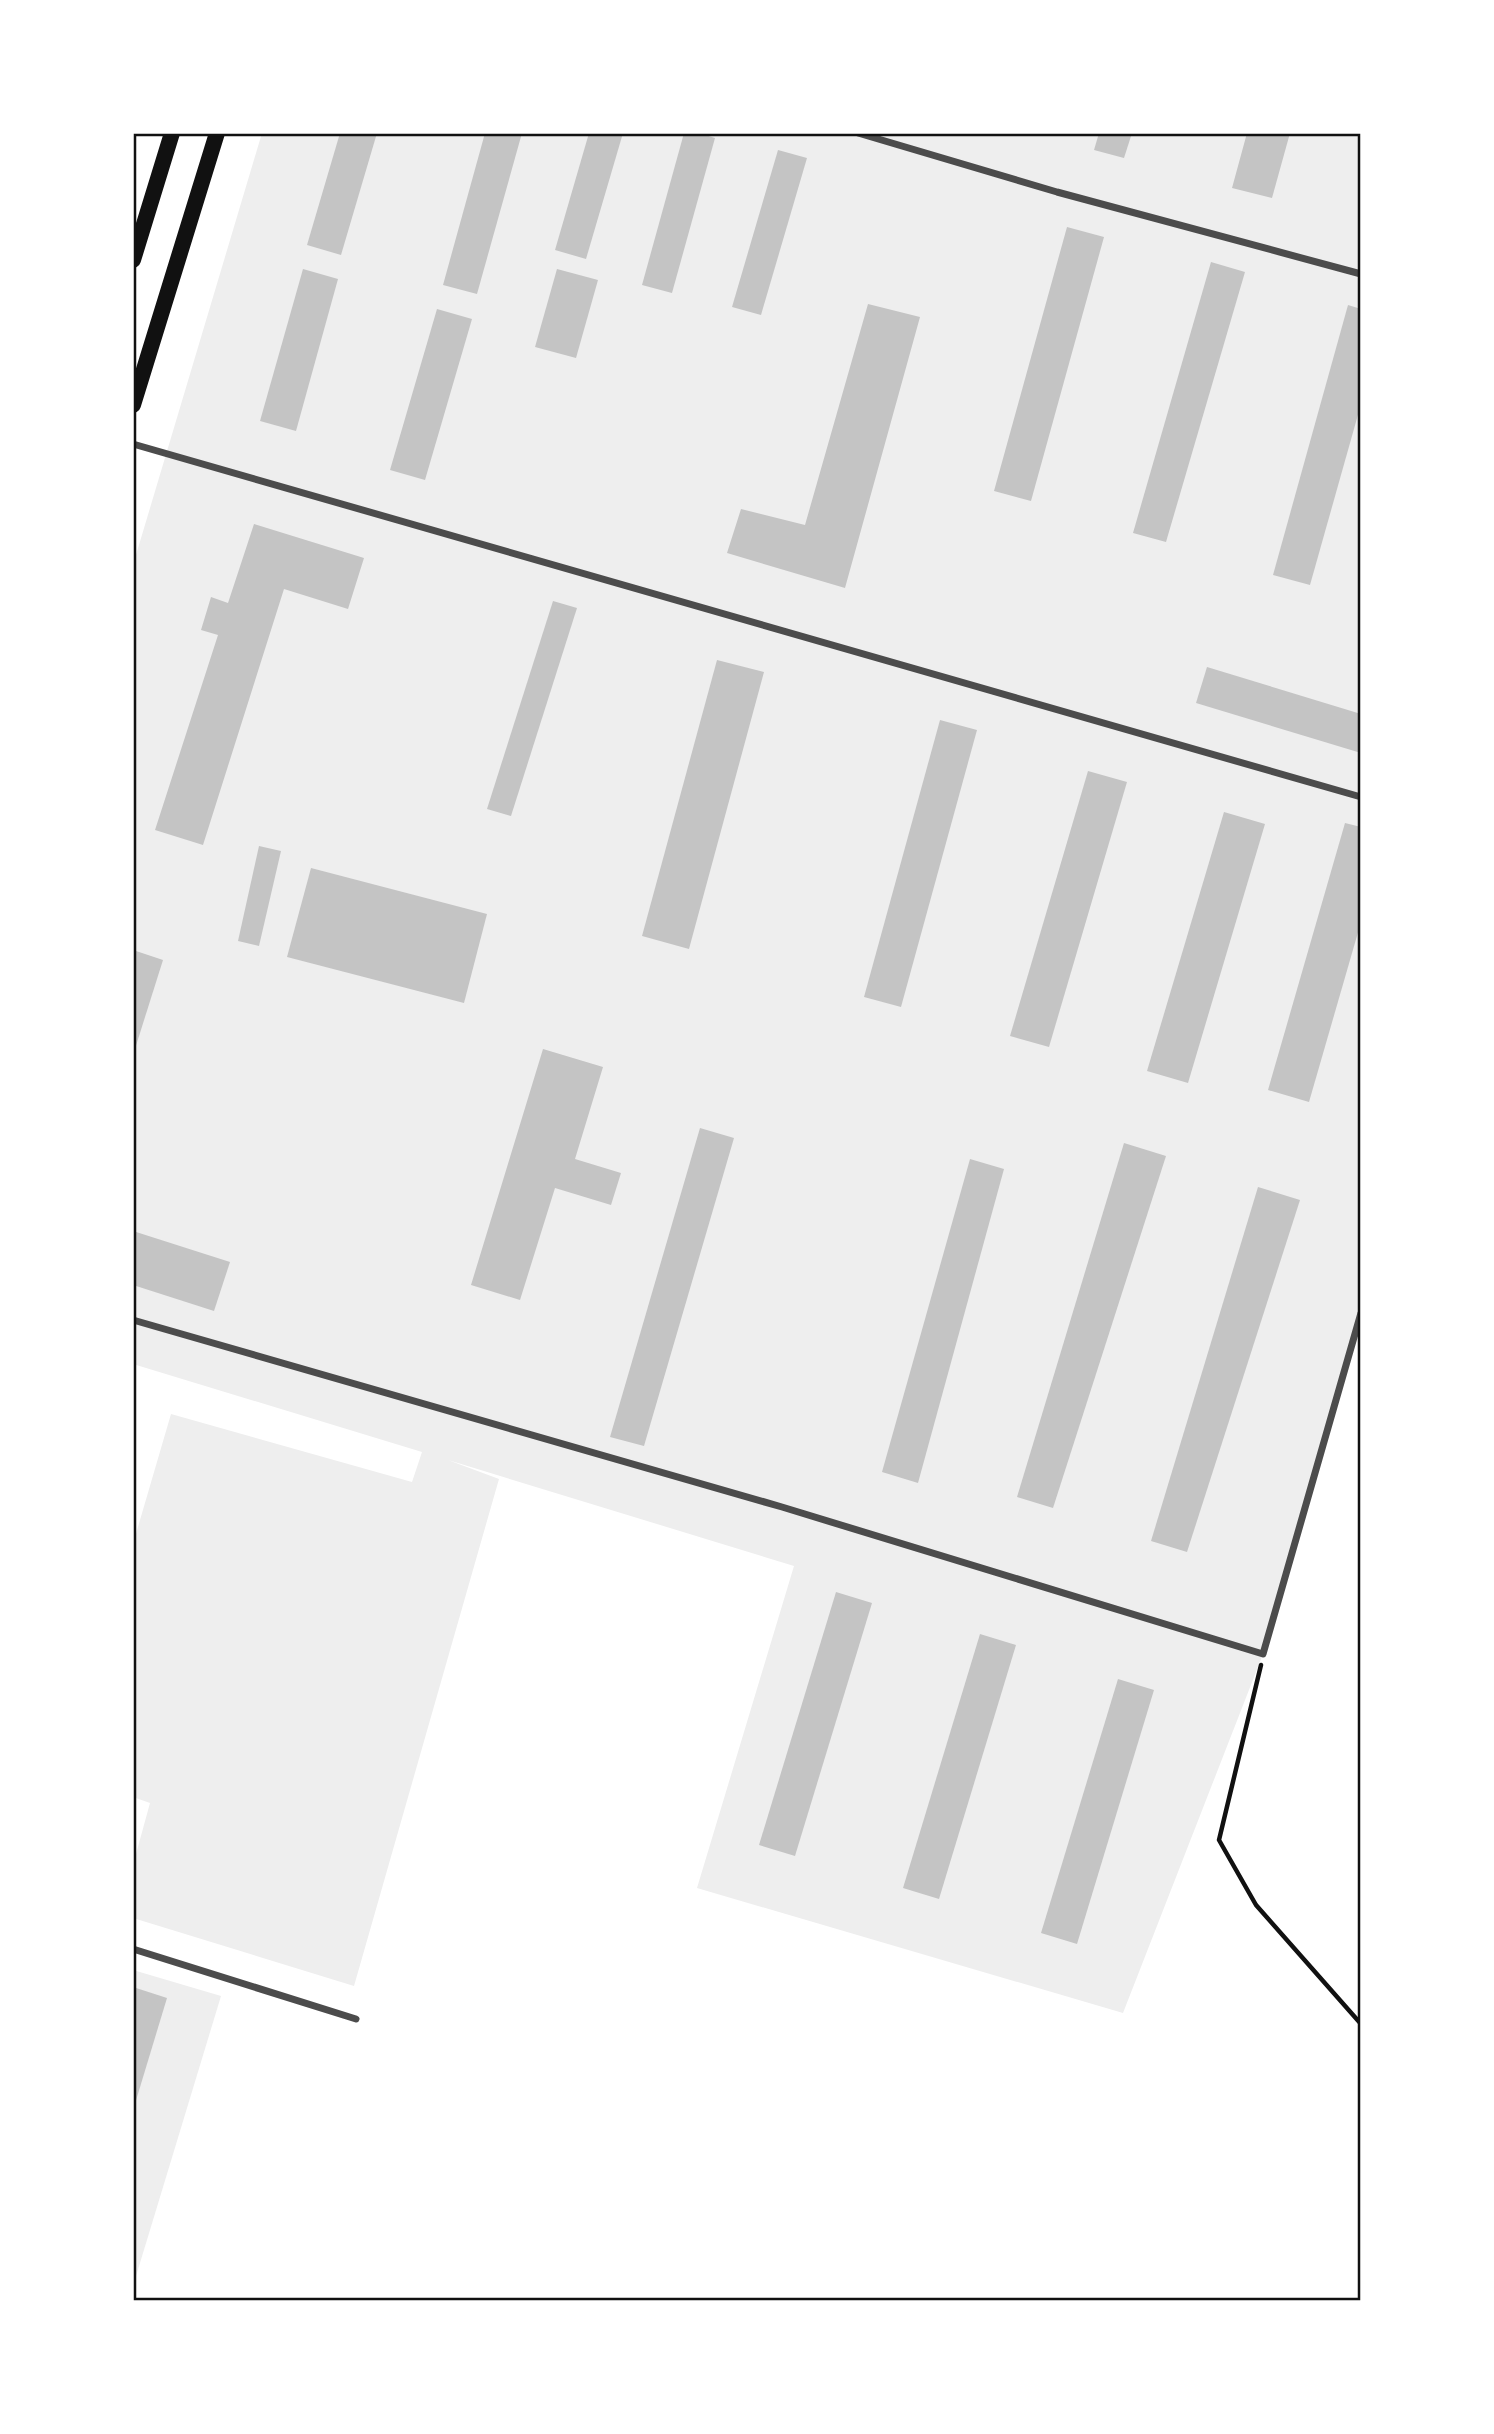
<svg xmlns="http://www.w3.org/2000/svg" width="1494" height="2434" font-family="Quicksand,sans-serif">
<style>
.green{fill:#eee}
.building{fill:#c4c4c4}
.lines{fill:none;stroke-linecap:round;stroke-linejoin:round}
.path{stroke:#111;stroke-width:4.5}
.minor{stroke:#4c4c4c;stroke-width:7}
.primary{stroke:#111;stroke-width:16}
.neatline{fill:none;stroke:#111;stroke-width:2.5}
</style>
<rect width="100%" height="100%" fill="#fff"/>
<g class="green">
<path d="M262 133H1361V1313L1263 1654 1123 2013 697 1888 794 1566 448 1460 499 1479 354 1986 133 1918V1865L150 1803 133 1797V1544L171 1414 412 1482 422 1452 133 1364V565Z"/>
<path d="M133 1970 221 1996 133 2286Z"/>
</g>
<g class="building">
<path d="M340 133H377L341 255 307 245Z"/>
<path d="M485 133H522L477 294 443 285Z"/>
<path d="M589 133H623L586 259 555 250Z"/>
<path d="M684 133H699L715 138 672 293 642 285Z"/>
<path d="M1099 133H1132L1124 158 1094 150Z"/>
<path d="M1247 133H1290L1272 198 1232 188Z"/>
<path d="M778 150 807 158 761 315 732 307Z"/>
<path d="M1067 227 1104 237 1031 501 994 491Z"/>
<path d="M1211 262 1245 272 1166 542 1133 533Z"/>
<path d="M303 269 338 279 296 431 260 421Z"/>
<path d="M557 269 598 280 576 358 535 347Z"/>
<path d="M868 304 920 317 845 588 727 553 741 509 805 525Z"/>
<path d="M1348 305 1361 309V404L1310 585 1273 575Z"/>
<path d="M437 309 472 319 425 480 390 470Z"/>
<path d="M254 524 364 558 348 609 284 589 203 845 155 830 218 635 201 630 211 597 228 603Z"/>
<path d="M553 601 577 608 511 816 487 809Z"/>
<path d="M717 660 764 672 689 949 642 936Z"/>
<path d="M1207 667 1361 714V753L1196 703Z"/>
<path d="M940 720 977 730 901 1007 864 997Z"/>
<path d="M1088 771 1127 782 1049 1047 1010 1036Z"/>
<path d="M1224 812 1265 824 1188 1083 1147 1071Z"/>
<path d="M1345 823 1361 827V922L1309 1102 1268 1090Z"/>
<path d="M259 846 281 851 259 946 238 941Z"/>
<path d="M311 868 487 914 464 1003 287 957Z"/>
<path d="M133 950 163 960 134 1052H133Z"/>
<path d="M543 1049 603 1067 575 1159 621 1173 611 1205 555 1188 520 1300 471 1285Z"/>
<path d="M700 1128 734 1138 644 1446 610 1437Z"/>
<path d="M1124 1143 1166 1156 1053 1508 1017 1497Z"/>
<path d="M970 1159 1004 1169 918 1483 882 1472Z"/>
<path d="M1258 1187 1300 1200 1187 1552 1151 1541Z"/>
<path d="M133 1231 230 1262 214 1311 133 1285Z"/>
<path d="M836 1592 872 1603 795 1856 759 1845Z"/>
<path d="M980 1634 1016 1645 939 1899 903 1888Z"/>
<path d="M1118 1679 1154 1690 1077 1944 1041 1933Z"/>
<path d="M133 1987 167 1998 134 2107 133 2106Z"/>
</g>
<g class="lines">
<path class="path" d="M1261 1665 1219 1840 1256 1905 1361 2024"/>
<g class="minor">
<path d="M858 133 1057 192 1361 274"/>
<path d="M133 444 1361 797"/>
<path d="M133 1320 782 1507 1263 1654 1361 1313"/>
<path d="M133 1949 356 2019"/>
</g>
<g class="primary">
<path d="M133 260 172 133"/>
<path d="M133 405 217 133"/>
</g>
</g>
<rect width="1494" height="2434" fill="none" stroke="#ffffff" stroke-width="270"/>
<rect x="135" y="135" width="1224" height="2164" class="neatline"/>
</svg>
